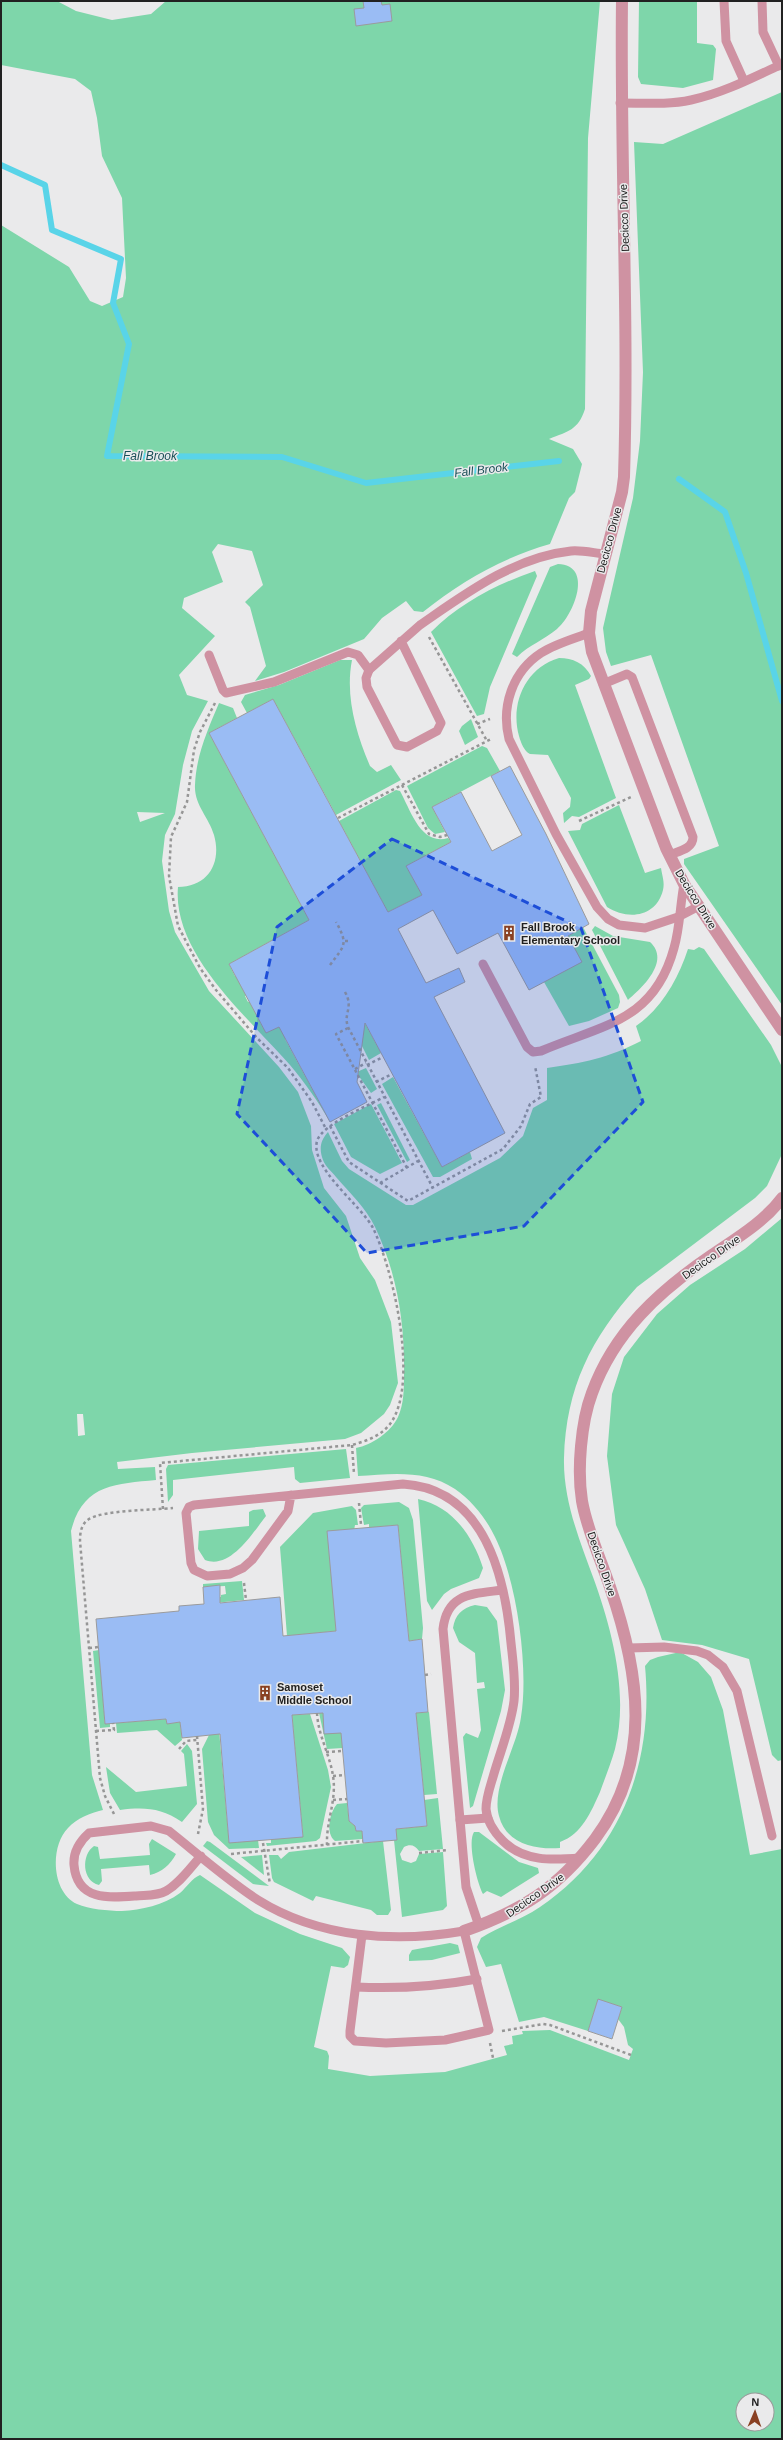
<svg xmlns="http://www.w3.org/2000/svg" width="783" height="2440" font-family="Arial,sans-serif">
<style>
.green{fill:#7ed6aa;fill-rule:evenodd}
.lines{fill:none;stroke-linecap:round;stroke-linejoin:round}
.stream{stroke:#59d4e8;stroke-width:6}
.building{fill:#9abcf4;stroke:#9b9b9c}
.path{stroke:#969696;stroke-width:2.5;stroke-dasharray:3 3;stroke-linecap:butt}
.lane{stroke:#cf92a2;stroke-width:9}
.street{stroke:#cf92a2;stroke-width:12}
.marked{fill:#1d4ed8;fill-opacity:0.2;stroke:#1d4ed8;stroke-width:3;stroke-dasharray:8 5;stroke-linejoin:round}
.labels{text-anchor:middle;dominant-baseline:central;stroke-width:3;stroke-linejoin:round;paint-order:stroke}
.street-label{font-size:11px;fill:#212121;stroke:#eaeaeb}
.poi-label{font-size:11px;font-weight:bold;fill:#212121;stroke:#eaeaeb;text-anchor:start}
.water-label{font-size:12px;font-style:italic;fill:#1a4f58;stroke:#eaeaeb}
</style>
<rect width="100%" height="100%" fill="#eaeaeb"/>
<g class="green">
<path d="M1 1H57L76 11 112 20 151 14 166 1H600L588 138 585 409C578 430 569 431 549 439L573 449 582 464 575 492 569 498 550 544C502 558 462 581 423 612L414 611 406 601 382 618 364 639 284 672 255 681 266 666 250 607 245 602 263 585 252 551 218 544 212 552 223 582 184 598 182 608 215 636 179 675 187 695 208 701 192 731 183 765 175 814 165 835 162 861 169 911 175 932 209 991 279 1067 298 1092 311 1126 312 1150 324 1188 346 1216 360 1258 375 1280 391 1322 398 1383 390 1405 384 1414 361 1433 345 1439 192 1453 117 1462 118 1469 155 1467 156 1480C115 1484 83 1484 71 1531L92 1775 103 1810C90 1813 77 1818 68 1828 50 1846 51 1892 77 1904 89 1909 108 1911 122 1911 141 1910 164 1905 180 1893 187 1887 192 1878 200 1875L255 1913 300 1934 342 1948 350 1957 348 1965 344 1968 331 1966 314 2047 327 2051 329 2056 328 2069 370 2076 445 2072 507 2055 504 2046 513 2044 512 2036 523 2034 522 2031 550 2030 629 2060 633 2049 628 2045 624 2027 618 2019 622 2007 598 2000 588 2031 544 2017 519 2022 501 1964 486 1967 477 1947 481 1938C500 1926 521 1920 540 1907 622 1851 654 1762 645 1666L650 1660 658 1657 680 1652 698 1662 711 1677 723 1710 750 1855 782 1849V2439H1V225L69 267 90 301 102 306 123 297 126 278 122 198 102 156 97 118 91 91 75 79 1 65ZM137 812 165 813 140 822ZM77 1414H83L85 1435 78 1436ZM743 2400H767V2424H743Z"/>
<path d="M639 1H697V43L713 45 716 49 713 80 683 88 641 84 638 77Z"/>
<path d="M782 92V1005L684 864V859L719 846 651 655 611 666 606 652 603 628 633 498 640 441 643 372 634 142 663 144Z"/>
<path d="M558 564C594 565 574 615 557 629 544 640 529 645 517 657L512 654 550 567Z"/>
<path d="M535 571 537 576 490 687 484 714 477 716 431 632C460 603 497 584 535 571Z"/>
<path d="M559 658C573 658 584 663 591 676L589 679 575 685 616 798 579 817 572 816 564 823 563 813 570 807 571 798 548 755 530 754C524 751 521 743 519 736 510 704 525 668 559 658Z"/>
<path d="M340 660H352C345 696 356 733 370 766L377 772 391 765 401 780 336 815 273 699 247 713 241 702 245 695 279 685Z"/>
<path d="M219 703 233 708 237 718 209 733 309 920 229 964 235 976 238 974 249 994 245 996 248 1002 253 1000 263 1020 260 1022 266 1033 313 1009 319 1020 285 1039 330 1122C318 1101 305 1083 290 1065 249 1018 172 954 178 887 208 887 222 863 214 835 209 817 194 805 195 785 196 756 208 729 219 703Z"/>
<path d="M471 719 478 737 465 745 459 731 462 726Z"/>
<path d="M482 746 487 748 500 771 432 807 445 832 435 834 428 828 407 786Z"/>
<path d="M396 790 400 791C411 811 421 846 448 838L451 842 406 866 422 895 388 912 339 821Z"/>
<path d="M619 805 645 873 661 868C662 875 665 883 663 890 656 918 627 920 607 907L568 831 580 830 582 824Z"/>
<path d="M595 926 613 936 650 942C671 961 642 988 628 1000L592 930Z"/>
<path d="M583 927 619 995 620 1002 618 1008 589 1021 569 1026 544 982 568 936Z"/>
<path d="M699 947 704 949 771 1045 782 1067V1154L767 1186 755 1198 637 1287C591 1338 566 1388 564 1458 563 1499 579 1539 593 1577 612 1629 629 1694 615 1749 611 1763 605 1778 600 1792 591 1812 582 1834 560 1842V1848C536 1850 506 1844 499 1816 491 1787 517 1747 521 1717 529 1669 517 1581 495 1537 486 1518 472 1501 455 1489 425 1469 391 1474 358 1476L356 1448C372 1445 391 1432 398 1417 404 1404 404 1388 404 1375 405 1323 397 1273 375 1227 366 1208 349 1192 336 1177 332 1172 325 1166 323 1160 319 1149 320 1141 328 1132L342 1161 349 1169 406 1205H413L500 1158 523 1136 533 1108 547 1100V1068C583 1063 608 1058 641 1041L636 1026C662 1008 678 979 688 949L694 950Z"/>
<path d="M354 1003 381 1053 369 1060 353 1028Z"/>
<path d="M366 1068 377 1089 371 1093 358 1075 359 1071Z"/>
<path d="M393 1077 442 1167 470 1152 472 1159 440 1177H433L382 1084Z"/>
<path d="M381 1103 410 1160 407 1162 377 1105Z"/>
<path d="M371 1104 402 1163 380 1174 351 1157 334 1124Z"/>
<path d="M782 1218V1760L778 1761 772 1755 749 1659 702 1645 662 1640 645 1589 616 1525 607 1456 612 1394 624 1357 657 1314 690 1285 745 1249Z"/>
<path d="M346 1449 350 1478 300 1483 295 1479 294 1467 173 1480V1495L168 1502 166 1469 168 1465Z"/>
<path d="M418 1499C452 1506 473 1536 483 1568L479 1578 451 1589 444 1594 432 1610 427 1601Z"/>
<path d="M399 1502 409 1508 413 1520 423 1628 422 1639 409 1641 398 1525 369 1528V1524L364 1525 361 1508 364 1505Z"/>
<path d="M352 1506 356 1510 358 1525H355L336 1631 287 1636 280 1547 313 1513Z"/>
<path d="M263 1509 266 1516C252 1534 230 1570 205 1560L198 1549 199 1531 249 1526V1512L253 1510Z"/>
<path d="M242 1581 244 1600 204 1604V1598L221 1597V1595L226 1594 225 1586 203 1587V1584Z"/>
<path d="M475 1605 487 1607 497 1621 505 1690 501 1711 473 1806 470 1808 463 1737 466 1733 478 1738 481 1730 477 1689 485 1688 484 1682 477 1683 475 1653 459 1642 453 1628C455 1615 462 1608 475 1605Z"/>
<path d="M99 1650 105 1724H110V1727L100 1728 93 1651Z"/>
<path d="M344 1711 343 1748 327 1749 319 1713Z"/>
<path d="M429 1712 437 1794 424 1795 416 1713Z"/>
<path d="M310 1714 328 1770 331 1787 320 1838 316 1841 267 1846 266 1843H271V1839L303 1836 292 1715Z"/>
<path d="M166 1719 167 1723 180 1722 182 1740 175 1746 157 1730 117 1733 116 1723Z"/>
<path d="M218 1719 229 1842 258 1840 259 1848 229 1849 214 1835 208 1822 202 1749 209 1735 208 1720Z"/>
<path d="M187 1744 192 1751 197 1804 182 1822C161 1808 145 1807 120 1810L110 1793 106 1767 136 1792 187 1786 184 1754 181 1751Z"/>
<path d="M438 1798 443 1849 419 1851C415 1845 410 1844 404 1847L400 1854 402 1860 411 1863 416 1861 419 1854 443 1852 447 1906 443 1910 402 1917 394 1840 396 1829 427 1826 424 1800Z"/>
<path d="M347 1803 349 1821 355 1826 356 1831H362L363 1839 335 1841C325 1833 330 1812 337 1804Z"/>
<path d="M474 1832H479L519 1862 538 1868 539 1873 501 1897 487 1891 483 1894C477 1883 467 1842 474 1832Z"/>
<path d="M152 1839 176 1854C170 1865 162 1872 150 1875L149 1865 101 1869 102 1881 99 1885C82 1881 81 1855 94 1846L98 1847 100 1859 150 1855 149 1844Z"/>
<path d="M207 1841 210 1842 269 1886 253 1884 203 1846Z"/>
<path d="M383 1841 391 1910 388 1915H377L371 1910 316 1896 313 1901 274 1882 272 1878 269 1855H278L281 1859 289 1852Z"/>
<path d="M262 1855 264 1875 241 1857Z"/>
<path d="M450 1943 458 1945 460 1953 432 1960 409 1961V1955L412 1950Z"/>
</g>
<g class="lines">
<g class="stream">
<path d="M1 165 45 185 52 230 121 259 113 303 129 344 107 456 282 457 366 483 559 461"/>
<path d="M679 479 725 512 746 573 782 701"/>
</g>
</g>
<g class="building">
<path d="M363 1H381L382 5 390 4 392 21 356 26 354 9 364 8Z"/>
<path d="M273 699 388 912 422 895 406 866 451 842 432 807 461 792 492 851 522 835 491 776 510 766 546 834 589 924 568 936 582 962 529 990 498 933 457 954 433 910 398 929 426 983 459 968 465 982 434 997 505 1133 442 1167 365 1023 357 1082 367 1102 330 1122 279 1027 266 1033 229 964 309 920 209 733Z"/>
<path d="M398 1525 409 1641 422 1639 428 1712 416 1713 427 1826 396 1829 397 1840 363 1843 362 1831H356L355 1826 349 1821 341 1733 324 1734 323 1713 292 1715 303 1837 229 1843 220 1734 182 1738 180 1722 167 1724 166 1719 105 1724 96 1619 179 1611V1606L204 1604 203 1587 220 1585V1603L280 1597 283 1636 336 1631 327 1531Z"/>
<path d="M598 1999 622 2007 612 2039 588 2031Z"/>
</g>
<g class="lines">
<g class="path">
<path d="M429 637 487 741"/>
<path d="M215 703 200 732 194 750 187 802 171 837 169 876 178 926 200 968 216 990 257 1038 288 1068 312 1102 326 1129"/>
<path d="M477 724 490 719"/>
<path d="M402 785 429 834 440 837 447 835"/>
<path d="M338 818 491 739"/>
<path d="M579 821 631 797"/>
<path d="M345 941H351"/>
<path d="M330 965C344 946 349 945 336 922"/>
<path d="M345 992C354 1008 343 1013 348 1027L433 1188"/>
<path d="M348 1028 336 1034 407 1168"/>
<path d="M367 1065 383 1057"/>
<path d="M355 1069 366 1063"/>
<path d="M376 1082 392 1074"/>
<path d="M330 1126 349 1162 408 1201 503 1149 521 1126 530 1104 541 1097 535 1066"/>
<path d="M380 1183 418 1161"/>
<path d="M352 1445 354 1474"/>
<path d="M359 1503 361 1525"/>
<path d="M163 1509 160 1463 352 1445C366 1441 381 1436 390 1424 420 1384 393 1269 373 1228 361 1205 310 1168 317 1141 322 1124 368 1106 384 1097"/>
<path d="M244 1583 246 1600"/>
<path d="M89 1648 99 1647"/>
<path d="M425 1675 431 1674"/>
<path d="M317 1713C318 1735 330 1755 333 1776 337 1800 326 1821 327 1845"/>
<path d="M96 1731 114 1730 113 1723"/>
<path d="M197 1736 203 1809 198 1834"/>
<path d="M179 1749 186 1741 197 1740"/>
<path d="M326 1752 343 1751"/>
<path d="M333 1776 345 1775"/>
<path d="M333 1800 347 1799"/>
<path d="M114 1814 105 1796 100 1778 80 1541C80 1533 81 1524 89 1519 104 1510 154 1510 173 1508"/>
<path d="M263 1843 270 1884"/>
<path d="M419 1853 448 1850"/>
<path d="M231 1854 363 1841"/>
<path d="M502 2031 543 2024 550 2025 631 2055"/>
<path d="M490 2043 493 2058"/>
</g>
<g class="lane">
<path d="M724 1 726 41 744 81"/>
<path d="M762 1 763 32 779 66"/>
<path d="M620 103C644 103 668 105 691 100 723 93 752 78 782 64"/>
<path d="M589 633C573 639 555 644 541 653 512 672 501 707 509 739L556 834 597 907 608 919 619 925 645 928 678 917 699 906"/>
<path d="M401 641 441 723 437 731 407 747 397 745 367 687 366 678 369 670 420 625C465 594 514 557 571 551 582 550 594 553 605 554"/>
<path d="M209 655 223 690 226 693 274 682 348 652 358 655 369 670"/>
<path d="M603 684 627 674 632 677 693 837C693 849 679 851 669 855"/>
<path d="M483 964 527 1047 533 1052 541 1051C602 1025 654 1022 674 948 680 928 680 905 684 884"/>
<path d="M291 1495 288 1511 252 1560 243 1568 230 1574 207 1576 194 1570 191 1563 186 1513 189 1507 194 1505 403 1484C485 1489 505 1576 511 1643 513 1662 516 1682 514 1701 511 1726 500 1752 493 1777 490 1787 486 1798 486 1809 487 1821 495 1833 503 1841 524 1862 552 1860 580 1858"/>
<path d="M629 1648 664 1647 697 1651 708 1655 723 1667 737 1691 772 1836"/>
<path d="M460 1820 488 1818"/>
<path d="M201 1856C190 1868 180 1883 166 1891 157 1896 146 1895 136 1896 109 1898 77 1901 74 1865 73 1852 79 1842 89 1833L151 1826 169 1831C198 1854 227 1880 258 1900 319 1938 395 1943 464 1931L489 2030 445 2040 386 2043 355 2041 350 2036V2031L362 1935"/>
<path d="M479 1926 466 1887 443 1629C447 1593 472 1594 502 1590"/>
<path d="M356 1987C399 1989 434 1987 477 1979"/>
</g>
<g class="street">
<path d="M622 1C620 160 629 318 624 477L622 492 591 611 589 633 592 652 666 848 684 884 782 1030"/>
<path d="M464 1931C521 1911 558 1888 595 1839 653 1761 640 1674 610 1587 601 1560 587 1530 582 1501 577 1470 581 1422 592 1393 614 1332 659 1291 712 1255 737 1238 764 1222 782 1198"/>
</g>
</g>
<path class="marked" d="M392 839 581 928 643 1102 524 1226 367 1253 237 1114 277 927Z"/>
<defs>
<g id="building-bare" transform="scale(1.2)"><path d="M-4-6H4V6H1V3H-1V6H-4ZM-2.5-4.3h1.7v1.8h-1.7ZM.8-4.3h1.7v1.8H.8ZM-2.5-1h1.7V.8h-1.7ZM.8-1h1.7V.8H.8Z" fill="#894023" stroke="#eaeaeb" stroke-width="2.5" paint-order="stroke"/></g>
</defs>
<g fill-rule="evenodd">
<use href="#building-bare" x="509" y="933"/>
<use href="#building-bare" x="265" y="1693"/>
</g>
<g class="labels">
<g class="street-label">
<text transform="translate(624 218) rotate(-92)">Decicco Drive</text>
<text transform="translate(609 540) rotate(-75)">Decicco Drive</text>
<text transform="translate(696 899) rotate(58)">Decicco Drive</text>
<text transform="translate(711 1257) rotate(-35)">Decicco Drive</text>
<text transform="translate(602 1564) rotate(71)">Decicco Drive</text>
<text transform="translate(535 1895) rotate(-35)">Decicco Drive</text>
</g>
<g class="poi-label">
<text x="521" y="927">Fall Brook<tspan x="521" dy="13">Elementary School</tspan></text>
<text x="277" y="1687">Samoset<tspan x="277" dy="13">Middle School</tspan></text>
</g>
<g class="water-label">
<text x="150" y="456">Fall Brook</text>
<text transform="translate(481 470) rotate(-7)">Fall Brook</text>
</g>
</g>
<rect width="783" height="2440" fill="none" stroke="#212121" stroke-width="4"/>
<g transform="translate(755 2412) rotate(2)"><circle r="19" fill="#eaeaeb" stroke="#9a9a9a"/>
<path d="M0-3L7 15L0 10L-7 15Z" fill="#894023"/>
<text y="-6" font-size="11" font-weight="bold" text-anchor="middle" fill="#212121">N</text>
</g>
</svg>
